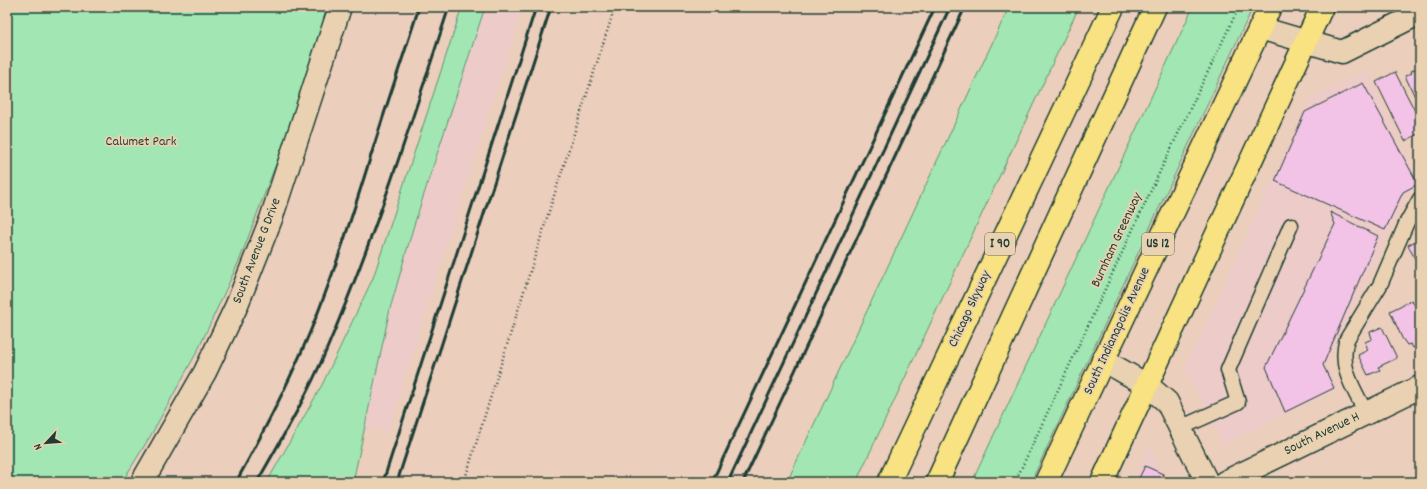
<svg xmlns="http://www.w3.org/2000/svg" width="1427" height="489" font-family="Dekko,sans-serif">
<style>
.built{fill:#edcbc9}
.green{fill:#a1e6b3;stroke:#609274}
.building{fill:#f2c3e6;stroke:#1f3d34}
.lines{fill:none;stroke-linecap:round;stroke-linejoin:round}
.service-casing{stroke:#1f3d34;stroke-width:17}
.minor-casing{stroke:#1f3d34;stroke-width:25}
.primary-casing{stroke:#1f3d34;stroke-width:25}
.motorway-casing{stroke:#1f3d34;stroke-width:25}
.path{stroke:#1f3d34;stroke-width:2.5;stroke-dasharray:1 3;stroke-linecap:butt}
.service{stroke:#e9d1b1;stroke-width:14}
.minor{stroke:#e9d1b1;stroke-width:22}
.primary{stroke:#f8e281;stroke-width:22}
.motorway{stroke:#f8e281;stroke-width:22}
.rail{stroke:#1f3d34;stroke-width:3}
.labels{text-anchor:middle;dominant-baseline:central;stroke-width:3.5;stroke-linejoin:round;paint-order:stroke}
.shield{fill:#e9d1b1;stroke:#5c695a;stroke-width:1}
.shield-label{font-size:13px;font-weight:bold;fill:#1f3d34}
.park-label{font-size:14px;fill:#26453a;stroke:#e9d1b1}
.street-label{font-size:14px;fill:#1f3d34;stroke:#e9d1b1}
</style>
<rect width="100%" height="100%" fill="#ebcebc"/>
<filter id="ink" filterUnits="userSpaceOnUse"><feTurbulence type="fractalNoise" baseFrequency=".025" numOctaves="2"/><feDisplacementMap in="SourceGraphic" scale="8" xChannelSelector="R" yChannelSelector="G"/><feConvolveMatrix kernelMatrix="1 2 1 2 8 2 1 2 1" color-interpolation-filters="sRGB"/></filter>
<g filter="url(#ink)">
<g class="built">
<path d="M485 7H523L455 217 388 432 365 426 390 309 414 225Z"/>
<path d="M1367 72 1420 181V188L1407 194 1326 365 1338 389 1223 445 1185 368 1310 99Z"/>
<path d="M1149 446 1166 482H1132Z"/>
</g>
<g class="green">
<path d="M7 7H329L296 111 240 259 198 350 151 435 122 482H7Z"/>
<path d="M462 7H485L414 225 390 309 353 482H267L322 385 373 278Z"/>
<path d="M1009 7H1079L856 482H787Z"/>
<path d="M1193 7H1253L1031 482H972Z"/>
</g>
<g class="building">
<path d="M1420 67V107L1405 76 1412 73 1411 71Z"/>
<path d="M1395 72 1420 121V133L1405 141 1376 82Z"/>
<path d="M1363 83 1418 184 1403 192 1385 230 1275 181 1305 112Z"/>
<path d="M1330 212 1378 236 1323 365 1334 388 1285 412 1266 367 1335 224Z"/>
<path d="M1420 239V267H1419L1408 245Z"/>
<path d="M1412 300 1420 317V340H1419L1420 345 1413 348 1411 344 1407 345 1402 338 1390 311Z"/>
<path d="M1382 327 1397 358 1378 367 1380 370 1368 375 1358 355 1368 350 1365 342 1372 339 1370 332Z"/>
<path d="M1145 466 1163 474 1166 482H1137Z"/>
</g>
<g class="lines">
<g class="service-casing">
<g id="service">
<path d="M1366 413C1354 389 1338 367 1347 339L1380 285 1407 222 1420 199"/>
<path d="M1180 428 1238 402 1228 370 1291 225"/>
</g>
</g>
<g class="minor-casing">
<g id="minor">
<path d="M1260 28 1342 52 1420 13"/>
<path d="M1103 360 1147 385 1167 402 1207 482"/>
<path d="M142 482 205 372 236 307 271 219 340 7"/>
<path d="M1225 482 1420 387"/>
</g>
</g>
<g class="primary-casing">
<g id="primary">
<path d="M1046 482 1270 7"/>
<path d="M1102 482 1322 7"/>
</g>
</g>
<g class="motorway-casing">
<g id="motorway">
<path d="M889 482 1113 7"/>
<path d="M937 482 1155 7"/>
</g>
</g>
<g class="path">
<path d="M464 482 551 205 615 7"/>
<path d="M1015 482 1163 165 1239 7"/>
</g>
<use href="#service" class="service"/>
<use href="#minor" class="minor"/>
<use href="#primary" class="primary"/>
<use href="#motorway" class="motorway"/>
<g class="rail">
<path d="M236 482C270 421 301 359 325 294 345 241 361 187 378 133 391 91 406 49 419 7"/>
<path d="M257 482C281 440 307 396 326 351 374 239 411 123 449 7"/>
<path d="M383 482 536 7"/>
<path d="M397 482 551 7"/>
<path d="M712 482 935 7"/>
<path d="M728 482 950 7"/>
<path d="M743 482 965 7"/>
</g>
</g>
</g>
<g class="labels">
<g class="shield">
<rect x="985" y="233" width="30" height="22" rx="3"/>
<rect x="1142" y="233" width="32" height="22" rx="3"/>
</g>
<g class="shield-label">
<text x="1000" y="244">I 90</text>
<text x="1158" y="244">US 12</text>
</g>
<g class="park-label">
<text x="141" y="142">Calumet Park</text>
</g>
<g class="street-label">
<text transform="translate(1117 240) rotate(-65)">Burnham Greenway</text>
<text transform="translate(257 251) rotate(-69)">South Avenue G Drive</text>
<text transform="translate(970 309) rotate(-65)">Chicago Skyway</text>
<text transform="translate(1117 331) rotate(-65)">South Indianapolis Avenue</text>
<text transform="translate(1322 434) rotate(-26)">South Avenue H</text>
</g>
</g>
<rect width="1427" height="489" fill="none" stroke="#e9d1b1" stroke-width="24"/>
<rect x="12" y="12" width="1403" height="465" fill="none" stroke="#1f3d34" stroke-width="1.5" filter="url(#ink)"/>
<g transform="translate(46 443) rotate(244)" stroke="#e9d1b1" stroke-width="3" paint-order="stroke">
<path d="M0-3L7 15L0 10L-7 15Z" fill="#1f3d34"/>
<text y="-6" font-size="11" font-weight="bold" text-anchor="middle" fill="#1f3d34">N</text>
</g>
</svg>
